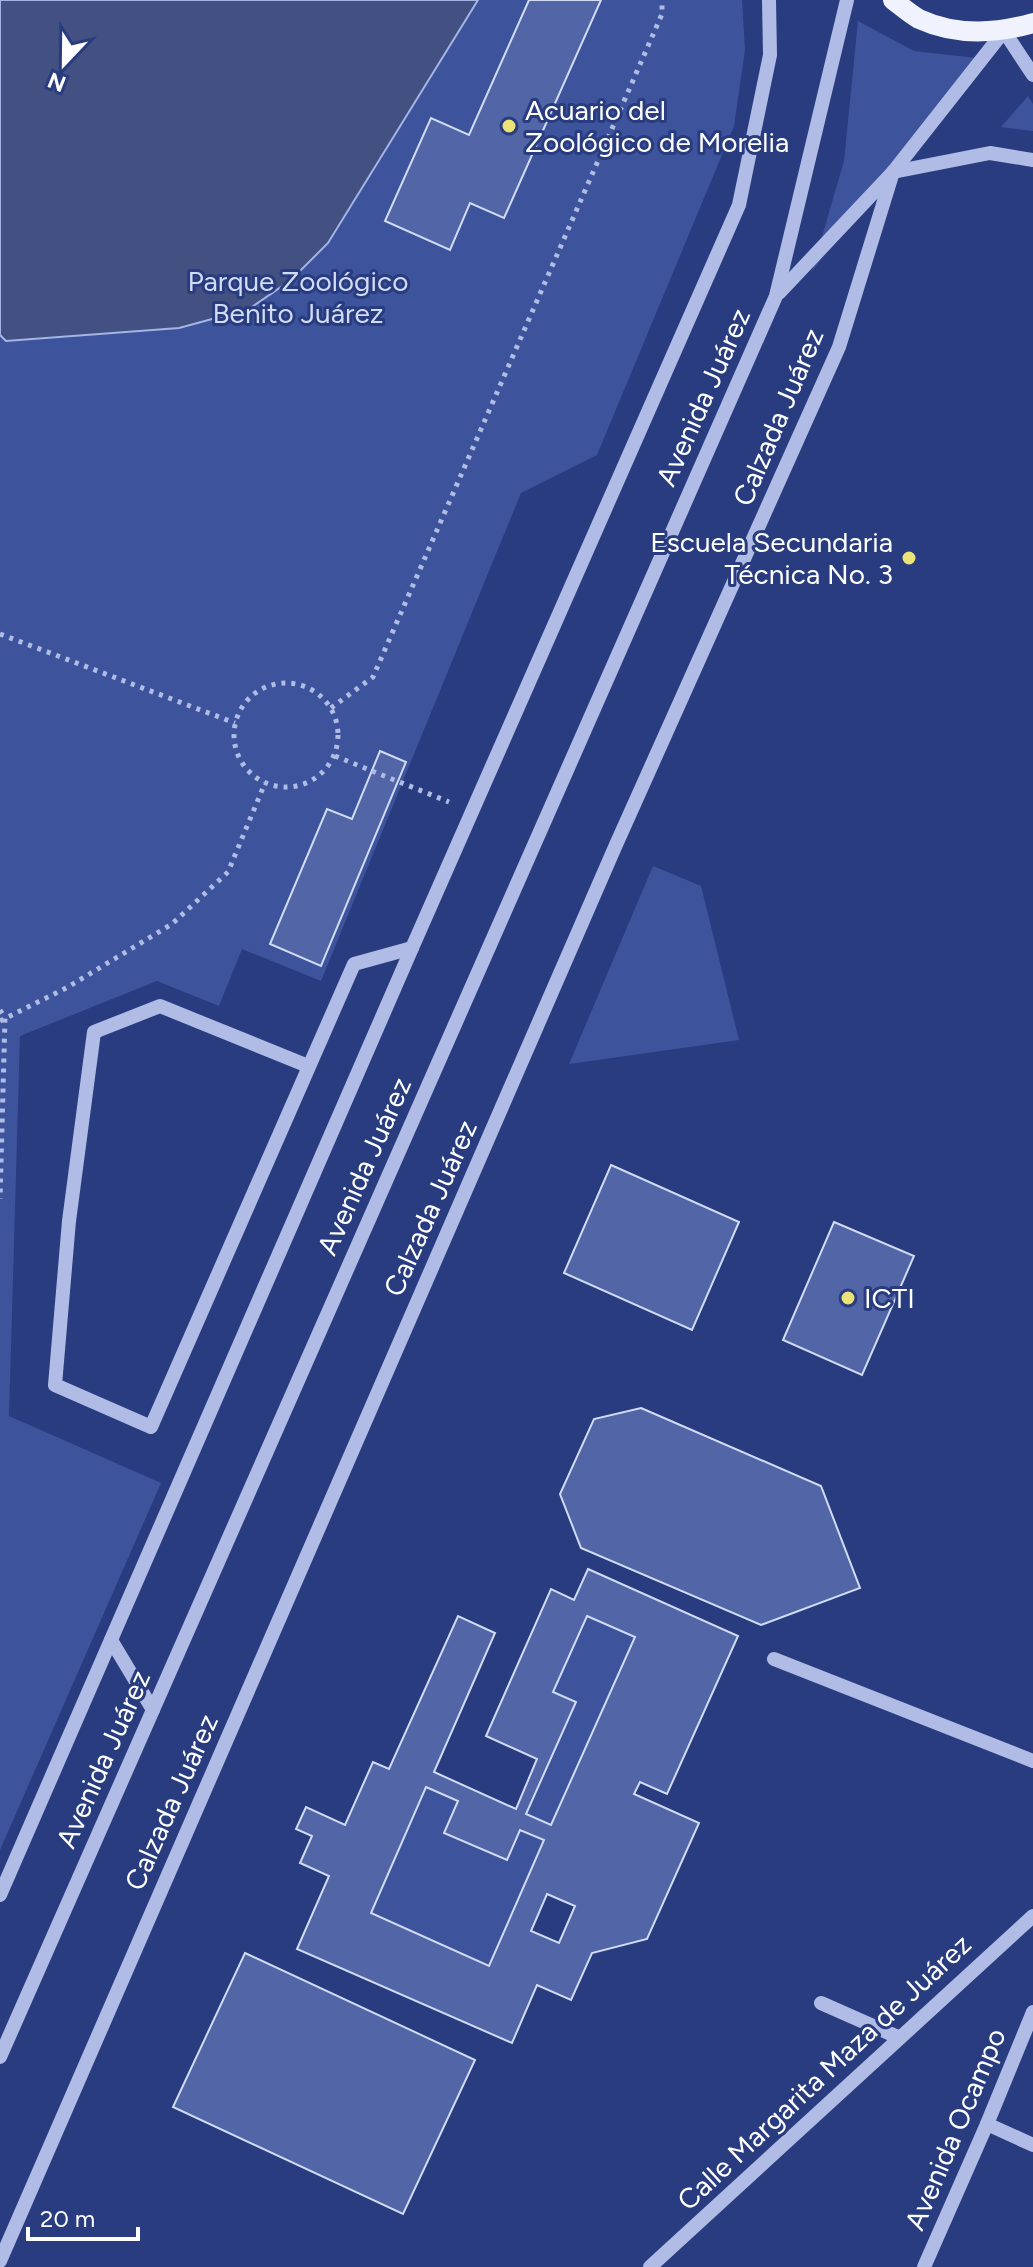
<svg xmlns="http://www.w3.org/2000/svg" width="1033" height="2267" font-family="Figtree,sans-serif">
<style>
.green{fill:#3d549c}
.water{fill:#425082;stroke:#a4b5e5;stroke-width:2}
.building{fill:#5165a7;stroke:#d2dbf4;stroke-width:2;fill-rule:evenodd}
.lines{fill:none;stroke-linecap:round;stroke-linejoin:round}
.path{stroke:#b0bce5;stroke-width:5;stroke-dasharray:4 6;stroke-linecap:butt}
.minor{stroke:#b0bce5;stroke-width:14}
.major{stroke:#f0f2fd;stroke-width:20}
.poi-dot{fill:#ece376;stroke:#283c7f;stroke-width:3}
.labels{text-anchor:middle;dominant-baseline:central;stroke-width:6;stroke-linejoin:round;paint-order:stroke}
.poi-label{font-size:28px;fill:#fff;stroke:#283c7f;text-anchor:start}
.park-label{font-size:28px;fill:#d2dbf4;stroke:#283c7f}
.street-label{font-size:28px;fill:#fff;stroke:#283c7f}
</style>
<rect width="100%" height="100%" fill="#283c7f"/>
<g class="green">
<path d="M0 0H742L745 50 734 126 597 455 521 493 321 981 242 949 219 1006 157 981 20 1036 9 1416 161 1483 0 1850Z"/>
<path d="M858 21 914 51 977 58 812 271 844 161Z"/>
<path d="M1028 96 1033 104V131L1001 127Z"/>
<path d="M653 866 701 886 739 1040 569 1064Z"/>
<path d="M587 1616 635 1637 551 1825 526 1814 576 1702 553 1692Z"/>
<path d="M426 1787 458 1801 444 1833 506 1860 520 1830 544 1840 489 1966 371 1913Z"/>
</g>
<path class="water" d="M0 0H478L328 243 291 280 249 309 179 328 6 341 0 335Z"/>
<g class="building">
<path d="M529 0H601L504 218 470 203 450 250 385 221 431 118 469 135Z"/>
<path d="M380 751 406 762 321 966 270 944 327 809 352 819Z"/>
<path d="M611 1165 739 1222 692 1330 564 1273Z"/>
<path d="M834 1222 914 1256 862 1375 783 1340Z"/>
<path d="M641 1408 821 1486 860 1588 761 1625 581 1548 560 1494 594 1419Z"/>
<path d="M588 1569 738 1636 667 1794 640 1782 634 1794 699 1823 647 1939 592 1953 571 2000 537 1985 512 2043 297 1949 329 1876 300 1863 312 1836 296 1829 306 1807 345 1825 373 1762 389 1769 458 1616 495 1633 434 1772 516 1809 537 1759 486 1736 551 1589 574 1600ZM587 1616 635 1637 551 1825 526 1814 576 1702 553 1692ZM426 1787 458 1801 444 1833 507 1860 520 1830 544 1840 489 1966 371 1913ZM547 1894 575 1906 559 1943 531 1931Z"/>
<path d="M245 1953 475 2060 403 2214 173 2107Z"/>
</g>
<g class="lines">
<g class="path">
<path d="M0 634 235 723"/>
<circle cx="286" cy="735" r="52"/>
<path d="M331 708 373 677 662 14V0"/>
<path d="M335 756 449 802"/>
<path d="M0 1010 5 1018 0 1199"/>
<path d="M0 1021 68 987 172 924 228 872 265 783"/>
</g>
<g class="minor">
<path d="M893 172 990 153 1033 160"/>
<path d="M779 293 893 172 1004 31 1033 75"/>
<path d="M308 1066 160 1006 94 1032 69 1221 55 1385 151 1427 354 964 412 948"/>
<path d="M111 1640 153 1710"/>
<path d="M774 1659 1033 1761"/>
<path d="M0 1895 412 948 739 205 770 55 769 0"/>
<path d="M821 2003 900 2038"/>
<path d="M0 2057 776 296 847 0"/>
<path d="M987 2124 1033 2145"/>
<path d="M0 2261 615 847 839 347 893 172"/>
<path d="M650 2267 1033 1916"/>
<path d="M924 2267 987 2124 1033 2012"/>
</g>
<path class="major" d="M893 0C901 6 910 14 919 19 956 36 995 34 1033 23"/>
</g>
<g class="poi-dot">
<circle cx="509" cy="126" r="8"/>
<circle cx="909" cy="558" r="8"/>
<circle cx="848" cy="1298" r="8"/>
</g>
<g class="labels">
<g class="poi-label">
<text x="525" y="110">Acuario del<tspan x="525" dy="32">Zoológico de Morelia</tspan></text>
<text x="893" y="542" text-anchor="end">Escuela Secundaria<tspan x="893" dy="32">Técnica No. 3</tspan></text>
<text x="864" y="1298">ICTI</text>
</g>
<g class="park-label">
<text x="298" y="281">Parque Zoológico<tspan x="298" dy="32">Benito Juárez</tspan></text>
</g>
<g class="street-label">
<text transform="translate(703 397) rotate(-66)">Avenida Juárez</text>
<text transform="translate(778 417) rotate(-67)">Calzada Juárez</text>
<text transform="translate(364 1166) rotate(-66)">Avenida Juárez</text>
<text transform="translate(430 1208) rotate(-66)">Calzada Juárez</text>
<text transform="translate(103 1759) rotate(-66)">Avenida Juárez</text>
<text transform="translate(171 1802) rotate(-66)">Calzada Juárez</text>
<text transform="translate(824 2072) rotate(-43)">Calle Margarita Maza de Juárez</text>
<text transform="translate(955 2129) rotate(-67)">Avenida Ocampo</text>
</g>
</g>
<g transform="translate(64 64) rotate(202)" stroke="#283c7f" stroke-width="6" paint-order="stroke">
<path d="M0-6L14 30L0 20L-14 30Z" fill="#ffffff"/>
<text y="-12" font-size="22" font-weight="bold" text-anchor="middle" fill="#ffffff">N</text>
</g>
<path d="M28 2227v12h110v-12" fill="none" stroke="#ffffff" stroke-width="4"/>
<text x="40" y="2227" font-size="24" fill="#ffffff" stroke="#283c7f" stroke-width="6" paint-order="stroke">20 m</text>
</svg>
